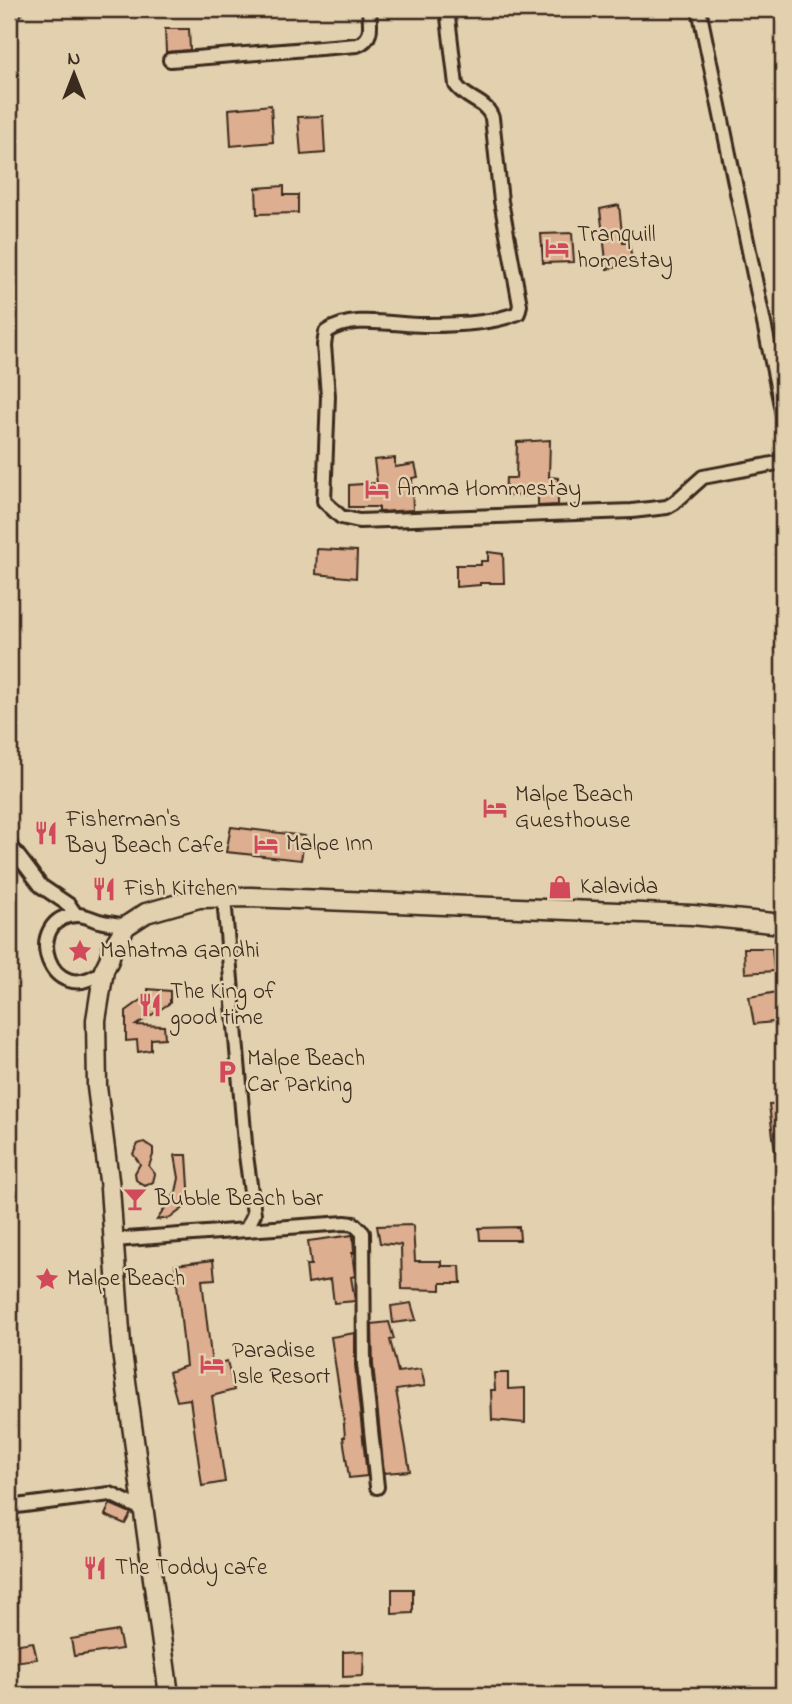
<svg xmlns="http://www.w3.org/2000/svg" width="792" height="1704" font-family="'Indie Flower',sans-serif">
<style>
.building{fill:#ddae8f;stroke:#3b2a1e;stroke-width:2}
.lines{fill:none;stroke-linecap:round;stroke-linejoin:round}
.street-casing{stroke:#3b2a1e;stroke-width:18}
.secondary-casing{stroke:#3b2a1e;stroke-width:23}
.street{stroke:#e3d0ae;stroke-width:12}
.secondary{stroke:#e3d0ae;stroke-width:18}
.labels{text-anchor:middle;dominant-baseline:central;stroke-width:5;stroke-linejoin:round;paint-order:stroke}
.poi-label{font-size:23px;fill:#3b2a1e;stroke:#e3d0ae;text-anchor:start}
</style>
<rect width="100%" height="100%" fill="#e3d0ae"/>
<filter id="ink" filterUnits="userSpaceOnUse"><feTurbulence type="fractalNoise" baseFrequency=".0143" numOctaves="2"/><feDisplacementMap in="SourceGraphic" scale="14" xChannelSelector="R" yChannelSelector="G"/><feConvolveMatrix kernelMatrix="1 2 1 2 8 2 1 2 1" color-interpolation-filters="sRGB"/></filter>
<g filter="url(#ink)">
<g class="building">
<path d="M165 29H189L190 50 166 52Z"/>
<path d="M271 105 273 142 231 146 229 109Z"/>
<path d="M323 116 325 153 301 155 298 117Z"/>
<path d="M284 186V195H298V213L257 214 256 188Z"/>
<path d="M619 205 623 243H629L633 264 607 269 600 209Z"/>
<path d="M572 233 574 262 543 263 541 234Z"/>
<path d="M550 440 549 477 558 478V505L538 506V495L505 496 506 478H516L517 442Z"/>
<path d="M395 458V467L415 464 418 477 412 478 413 510 379 512V507H349V485L377 483 374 460Z"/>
<path d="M317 549 357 551 356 578 316 574Z"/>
<path d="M488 552 503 554 504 583H480V585L456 587V565H481V561H488Z"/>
<path d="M231 827 305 836 301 860 226 852Z"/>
<path d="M744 948H772L774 971 745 973Z"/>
<path d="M148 989 170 991V1003L136 1025 164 1026 165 1038 151 1039V1050L138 1052 137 1040 126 1041V1011L148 995Z"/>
<path d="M783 991V1021L754 1024 749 997Z"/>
<path d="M783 1104V1160H776L769 1105Z"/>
<path d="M144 1142 153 1148V1155L149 1166 155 1174 153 1182 145 1186 136 1180 135 1173 140 1164 133 1154 138 1144Z"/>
<path d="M175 1155H187L190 1203 170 1218 157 1220 176 1192 179 1178Z"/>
<path d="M413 1225 415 1261H441V1266H460L461 1283H441V1290L402 1289 401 1245 380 1243 377 1226Z"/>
<path d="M519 1227 520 1240H480L479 1228Z"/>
<path d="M353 1235 354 1253H352L355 1276 351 1277 355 1301 334 1303 331 1279 308 1283 306 1265H311L308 1241Z"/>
<path d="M213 1260 215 1279 202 1280 212 1365 227 1361 234 1390 212 1396 225 1482 202 1486 190 1399 177 1401 169 1372 186 1366 175 1265Z"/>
<path d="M411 1303 416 1320 393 1323 391 1306Z"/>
<path d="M389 1322 394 1339 390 1340 398 1372 421 1369 425 1386 396 1390 410 1471 384 1473 373 1364 372 1324Z"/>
<path d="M355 1333V1365L367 1476 349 1478 343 1437H345L343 1414 331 1337Z"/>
<path d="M494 1373H508V1389L525 1388V1423L492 1420 491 1390H495Z"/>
<path d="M110 1504 131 1513 125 1524 105 1515Z"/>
<path d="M392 1589H413V1613L392 1614Z"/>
<path d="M118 1631 122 1649 74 1656 71 1639Z"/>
<path d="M33 1642 37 1659 14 1662 12 1645Z"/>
<path d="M364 1651 363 1676 343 1677V1652Z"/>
</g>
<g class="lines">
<g class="street-casing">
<g id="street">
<path d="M447 9 456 85C466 100 487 101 492 118L501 201 520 305 518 313C494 323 454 325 427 325 396 326 353 313 326 332L324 345 328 396 324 501 341 517 359 521 632 511 667 507 674 503 703 477 783 462"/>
<path d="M699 9 783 415"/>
<path d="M9 10 16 9"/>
<path d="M170 60 357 45C374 39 370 25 369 9"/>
<path d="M9 844 41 886 69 905 76 915"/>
<path d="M104 970C49 1014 20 916 78 915 86 915 91 919 99 921 107 923 117 924 126 926"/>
<path d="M246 1230 345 1223 354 1224 363 1233 364 1364 377 1487"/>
<path d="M114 1240 246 1230 254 1214 246 1155 224 898"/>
<path d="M9 1507 110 1494 142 1509"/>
</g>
</g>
<g class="secondary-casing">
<path id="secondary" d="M169 1695 121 1345 110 1188 97 1087 96 1020 104 970 109 960 112 949 126 926 146 913 199 898 250 897 692 915 783 924"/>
</g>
<use href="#street" class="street"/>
<use href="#secondary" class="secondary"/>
</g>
</g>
<defs>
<g id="hotel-bare" transform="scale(1.89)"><path d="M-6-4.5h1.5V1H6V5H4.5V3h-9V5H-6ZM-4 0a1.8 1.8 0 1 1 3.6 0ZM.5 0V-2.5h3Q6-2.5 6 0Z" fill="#d1495b" stroke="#e3d0ae" stroke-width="2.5" paint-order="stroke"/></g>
<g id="restaurant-bare" transform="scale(1.89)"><path d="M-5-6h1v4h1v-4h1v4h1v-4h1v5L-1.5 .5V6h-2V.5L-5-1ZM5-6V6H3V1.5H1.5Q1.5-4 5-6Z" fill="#d1495b" stroke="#e3d0ae" stroke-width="2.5" paint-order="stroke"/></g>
<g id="shop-bare" transform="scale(1.89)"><path d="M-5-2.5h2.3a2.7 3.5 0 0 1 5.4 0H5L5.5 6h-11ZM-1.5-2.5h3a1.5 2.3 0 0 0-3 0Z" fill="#d1495b" stroke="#e3d0ae" stroke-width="2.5" paint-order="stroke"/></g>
<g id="sight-bare" transform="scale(1.89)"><path d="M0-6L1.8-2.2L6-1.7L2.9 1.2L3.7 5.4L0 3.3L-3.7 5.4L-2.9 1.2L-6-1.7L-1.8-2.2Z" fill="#d1495b" stroke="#e3d0ae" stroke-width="2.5" paint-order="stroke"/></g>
<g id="parking-bare" transform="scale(1.89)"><path d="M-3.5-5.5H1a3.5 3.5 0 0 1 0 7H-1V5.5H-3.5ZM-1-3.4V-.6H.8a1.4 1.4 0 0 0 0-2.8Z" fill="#d1495b" stroke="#e3d0ae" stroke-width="2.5" paint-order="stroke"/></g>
<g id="bar-bare" transform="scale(1.89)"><path d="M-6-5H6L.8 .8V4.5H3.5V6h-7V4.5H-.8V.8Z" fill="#d1495b" stroke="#e3d0ae" stroke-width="2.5" paint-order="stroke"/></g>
</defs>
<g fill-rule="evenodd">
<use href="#hotel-bare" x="557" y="248"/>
<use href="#hotel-bare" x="377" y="489"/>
<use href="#hotel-bare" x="495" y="808"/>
<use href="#restaurant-bare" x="46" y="833"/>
<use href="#hotel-bare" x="266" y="844"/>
<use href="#shop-bare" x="560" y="887"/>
<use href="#restaurant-bare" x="104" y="889"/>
<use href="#sight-bare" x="80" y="951"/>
<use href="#restaurant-bare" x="150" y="1005"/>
<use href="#parking-bare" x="227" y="1072"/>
<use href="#bar-bare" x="135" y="1199"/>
<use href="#sight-bare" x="47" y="1279"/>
<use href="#hotel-bare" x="212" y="1364"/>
<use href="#restaurant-bare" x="95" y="1568"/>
</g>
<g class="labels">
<g class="poi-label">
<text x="577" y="235">Tranquill<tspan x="577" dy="26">homestay</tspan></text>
<text x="397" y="489">Amma Hommestay</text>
<text x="515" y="795">Malpe Beach<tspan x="515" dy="26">Guesthouse</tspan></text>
<text x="66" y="820">Fisherman's<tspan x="66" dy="26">Bay Beach Cafe</tspan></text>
<text x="286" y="844">Malpe Inn</text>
<text x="580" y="887">Kalavida</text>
<text x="124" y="889">Fish Kitchen</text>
<text x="100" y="951">Mahatma Gandhi</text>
<text x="170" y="992">The King of<tspan x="170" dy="26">good time</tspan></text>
<text x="247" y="1059">Malpe Beach<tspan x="247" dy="26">Car Parking</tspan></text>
<text x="155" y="1199">Bubble Beach bar</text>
<text x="67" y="1279">Malpe Beach</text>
<text x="232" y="1351">Paradise<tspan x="232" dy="26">Isle Resort</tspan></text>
<text x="115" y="1568">The Toddy cafe</text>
</g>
</g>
<rect width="792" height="1704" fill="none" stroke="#e3d0ae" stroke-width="35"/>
<rect x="18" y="18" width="757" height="1669" fill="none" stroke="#3b2a1e" stroke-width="2.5" filter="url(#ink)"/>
<g transform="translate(74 74)" stroke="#e3d0ae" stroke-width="5" paint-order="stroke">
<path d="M0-5L12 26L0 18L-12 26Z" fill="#3b2a1e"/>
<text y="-10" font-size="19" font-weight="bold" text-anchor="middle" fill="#3b2a1e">N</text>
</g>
</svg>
